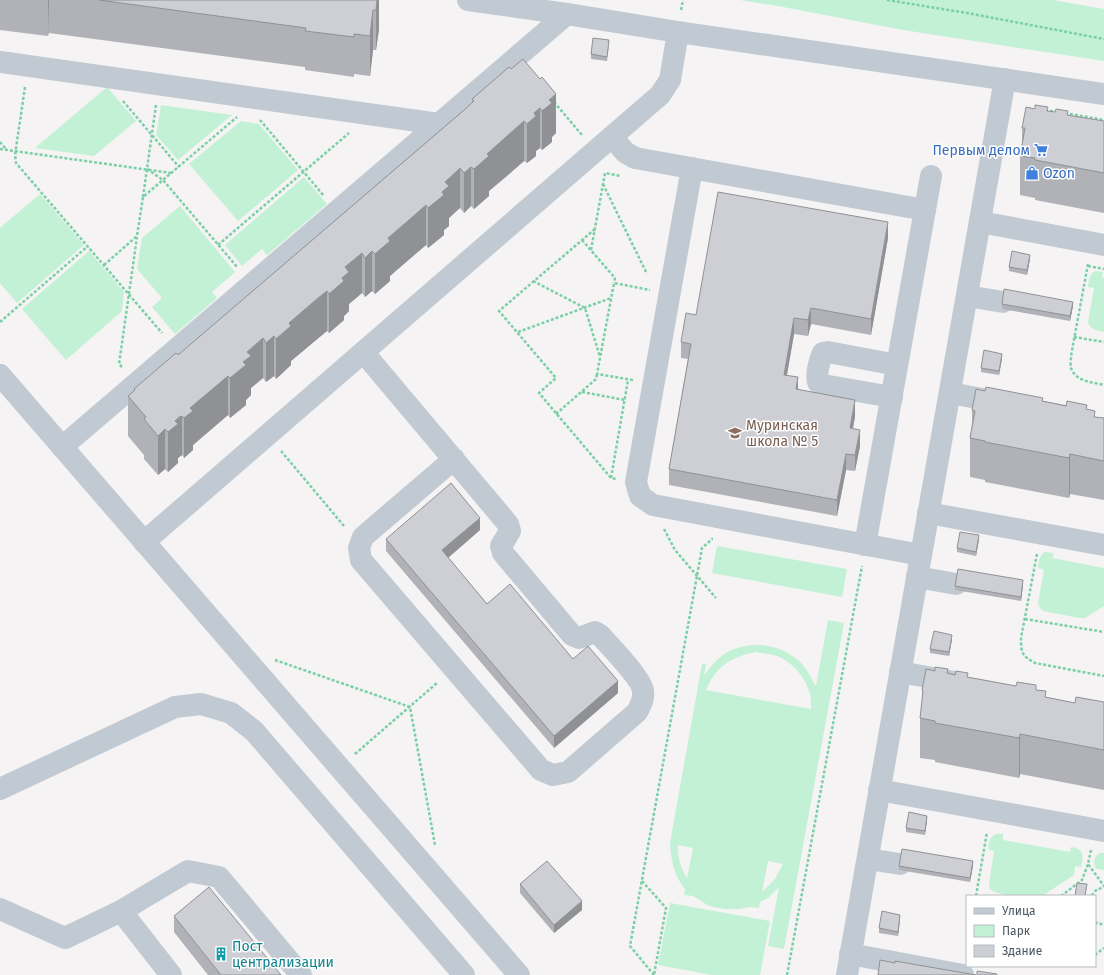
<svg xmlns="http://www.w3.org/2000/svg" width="1104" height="975" font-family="'Fira Sans',sans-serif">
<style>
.green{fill:#c3f1d5;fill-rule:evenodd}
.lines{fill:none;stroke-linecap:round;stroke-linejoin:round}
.path{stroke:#7ad0a6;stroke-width:2.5;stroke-dasharray:3 2;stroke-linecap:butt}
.minor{stroke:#c1cad2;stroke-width:22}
.wall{fill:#b0b2b7}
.shaded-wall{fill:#909195}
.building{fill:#cdcfd5;stroke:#909195}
.labels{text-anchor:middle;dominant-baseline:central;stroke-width:3;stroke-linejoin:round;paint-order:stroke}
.shop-label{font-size:14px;fill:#366cbe;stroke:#fff;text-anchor:end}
.education-label{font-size:14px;fill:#785e54;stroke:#fff;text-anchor:start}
.culture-label{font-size:14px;fill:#0d838f;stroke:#fff;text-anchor:start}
</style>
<rect width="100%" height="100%" fill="#f5f3f3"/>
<g class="green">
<path d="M740 0H1053L1104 9V61L903 30 778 6Z"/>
<path d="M107 87 136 121 94 156 35 148Z"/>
<path d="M161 105 232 115 178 160 156 135Z"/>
<path d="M241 121 259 124 298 170 238 221 189 164Z"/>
<path d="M304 177 327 204 267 255 262 249 242 266 225 245Z"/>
<path d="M40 194 84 245 17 303 0 283V228Z"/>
<path d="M180 206 235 272 212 292 217 298 175 334 152 307 162 298 137 269 142 238Z"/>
<path d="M89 251 124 292 122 311 66 360 22 309Z"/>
<path d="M1095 271 1103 272 1102 277 1104 278V332C1096 330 1091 330 1088 322L1094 288 1088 287C1089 280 1089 275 1095 271Z"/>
<path d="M717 546 847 569 842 597 712 573Z"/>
<path d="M1045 552 1054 553 1052 558 1104 568V606L1085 618H1079L1043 611 1040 608 1038 603 1044 570 1038 568C1039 561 1039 556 1045 552Z"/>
<path d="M828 620 844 623 784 949 768 946 779 887 768 898 760 902 759 908 750 907 739 909H724L709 906 693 896 684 895 685 889C674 876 671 860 670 843L702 664H706L704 675C711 667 717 658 726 653 749 640 779 643 799 661 807 668 811 678 816 686ZM756 652C760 653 764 653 769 654 788 657 804 674 810 693 811 698 811 704 811 709L706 690C716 666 731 657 756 652ZM678 845 693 848 687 878C681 868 677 856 678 845ZM768 861 783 864 775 879 762 892Z"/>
<path d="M996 834H1003V840L1070 852 1071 847C1084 849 1084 855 1081 867L1075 866 1074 875 1042 896H1011L994 892 990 889 989 885 994 851 988 849C989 843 989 837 996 834Z"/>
<path d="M1100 853H1104V870L1096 869C1093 863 1093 857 1100 853Z"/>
<path d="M670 903 770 921 760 975H712L658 965Z"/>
</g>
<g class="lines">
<g class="path">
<path d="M887 0 967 13 1104 39"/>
<path d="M681 10 683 0"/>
<path d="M25 87 15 155 16 163 162 333"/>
<path d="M123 101 179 167"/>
<path d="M554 102 582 135"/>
<path d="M1045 110 1058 112"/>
<path d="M1065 113 1104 120"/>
<path d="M260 120 324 196"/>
<path d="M0 142 6 149"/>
<path d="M0 149 171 173"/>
<path d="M147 169 163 180 238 268"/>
<path d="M603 184 647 274"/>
<path d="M143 197 156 105"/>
<path d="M595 229 499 311 556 378 539 393 611 478 616 479"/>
<path d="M582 240 615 278 614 283"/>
<path d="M218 245 349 133"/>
<path d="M591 250 605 173 621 176"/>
<path d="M1088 264 1071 356C1071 359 1070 365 1071 368 1076 382 1092 382 1104 385"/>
<path d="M104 265 137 236 143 197 237 117"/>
<path d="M1088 266 1104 269"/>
<path d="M533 281 585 308 600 357"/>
<path d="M0 322 88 246"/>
<path d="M518 332 611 298"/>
<path d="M1074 337 1104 342"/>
<path d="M122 367 119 364 137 237"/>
<path d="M633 380 597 374 614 283 650 290"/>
<path d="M582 392 625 400"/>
<path d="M556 414 596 379 597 374"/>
<path d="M281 451 344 526"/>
<path d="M611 478 628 380"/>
<path d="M664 529 675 550 716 598"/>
<path d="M1037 554 1021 638C1021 653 1022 656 1035 663L1104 676"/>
<path d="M1025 619 1104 632"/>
<path d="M275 660 410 707 435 845"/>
<path d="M355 754 437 683"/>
<path d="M1091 850 1088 864 1104 886"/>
<path d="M642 881 666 908 654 975"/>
<path d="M976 896 987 832"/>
<path d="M1061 896 1082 880 1088 864"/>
<path d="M1092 896C1094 890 1099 889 1104 887"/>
<path d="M1095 922 1098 924H1104"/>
<path d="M1095 955 1104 948"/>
<path d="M654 975 630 946 702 548 712 539H713"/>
<path d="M787 975 862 566"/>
</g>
<g class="minor">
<path d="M468 0 567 14 678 32 1104 94"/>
<path d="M0 62 439 124"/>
<path d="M612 137 625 152 635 158 925 210"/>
<path d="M692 168 636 482 640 496 653 505 921 555"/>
<path d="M980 222 1104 245"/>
<path d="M967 296 1003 302"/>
<path d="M364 353 508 524 510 531 501 546 503 553 572 635 579 638 595 632 600 635C610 646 642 679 643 691 644 699 641 705 637 712L568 772 553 775 541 770 361 560 359 548 363 537 454 459"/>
<path d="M0 375 519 975"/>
<path d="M950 393 1004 403"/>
<path d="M892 397 823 385 818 382C816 374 819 361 823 353L828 352 897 365"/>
<path d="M62 447 567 14"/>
<path d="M928 513 1104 545"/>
<path d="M144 542 660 95 670 80 678 32"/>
<path d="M865 545 931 176"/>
<path d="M917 577 956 584"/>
<path d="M900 672 954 682"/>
<path d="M0 789 175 707 201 704 231 713 254 731 464 975"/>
<path d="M879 790 1104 831"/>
<path d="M868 859 900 864"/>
<path d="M0 909 65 938 121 911 188 871 219 877 301 975"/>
<path d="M121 911 171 975"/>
<path d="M850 954 963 975"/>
<path d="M847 975 1005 79"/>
</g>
</g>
<g class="wall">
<path d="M0 0H379V29L376 50H373L370 76 354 74V77L305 70V67L49 33 48 36 0 30Z"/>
<path d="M609 44 607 61 591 59V54Z"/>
<path d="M523 59 556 133 552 137V142L542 150 540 148 536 151V156L527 163 524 161 506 177 489 191V196L474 209 471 206 464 213 460 208 457 210 449 218V226L444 230V235L428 248 426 245 409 259 390 276V281L375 294 372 291 365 297 362 293 349 304V311L344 316V320L329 333 327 331 318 338 291 361V365L276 379 274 376 266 382 263 378 251 388V395L246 400V405L230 418 228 415 193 445V450L184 458 182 455 179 457 178 458V463L168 472 165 469 158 475 144 459V455L128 436V396L134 391V389L178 355 472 103V99L511 69Z"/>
<path d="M1035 109 1104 121V213L1035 200V198L1020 195V156L1022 144V128Z"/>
<path d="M888 238 871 335 811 324 808 336 794 334 787 375 798 389 855 416 853 429 860 446 855 471 846 470 837 516 669 485V469L688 359 681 358V342L696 315Z"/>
<path d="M1030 259 1027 275 1009 271V267Z"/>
<path d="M1002 304 1073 306 1070 321 1002 309Z"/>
<path d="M1002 358 999 375 981 372V368Z"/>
<path d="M1043 401 1087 409 1095 417 1104 418V500L1070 494 1069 498 985 482V480L970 477V438L972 424V410Z"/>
<path d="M480 530 448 558 487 604 573 659 618 693 554 748 386 551V539Z"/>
<path d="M979 539 976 556 957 552V548Z"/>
<path d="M1023 584 1021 601 955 590V586Z"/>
<path d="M952 639 949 656 930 653V649Z"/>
<path d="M935 671 1036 690 1046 697 1075 703 1104 702V790L1020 774 1019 778 935 762V760L920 758V718L922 702V690Z"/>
<path d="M927 820 925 835 906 832V828Z"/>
<path d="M973 865 970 882 899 870V866Z"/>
<path d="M520 884 582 910 554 933 520 893Z"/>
<path d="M174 916 281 975H208L174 932Z"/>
<path d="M900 919 898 936 879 933V928Z"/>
</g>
<g class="shaded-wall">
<path d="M48 0H49L48 36Z"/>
<path d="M377 0H379V29L376 50V10Z"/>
<path d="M373 10V50L370 76V36Z"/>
<path d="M556 94V133L552 137V142L542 150V111L549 100Z"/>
<path d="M540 108V148L536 151V156L527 163V124L534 113Z"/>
<path d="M524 121V161L489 191V196L474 209V169L487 154Z"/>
<path d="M471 167V206L464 213V173Z"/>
<path d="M460 168V208L449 218V226L444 230V235L428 248V208L442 192 445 182Z"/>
<path d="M426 205V245L390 276V281L375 294V254L388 238Z"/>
<path d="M888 222V238L871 335V319Z"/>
<path d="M372 251V291L365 297V258Z"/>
<path d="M362 253V293L349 304V311L344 316V320L329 333V294L342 278 345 267Z"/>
<path d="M1030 255V259L1027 275V270Z"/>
<path d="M327 291V331L291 361V365L276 379V339L289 323Z"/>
<path d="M1073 302V306L1070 321V316Z"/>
<path d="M811 308V324L808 336V320Z"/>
<path d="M794 318V334L784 391V375Z"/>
<path d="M274 336V376L266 382V343Z"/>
<path d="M263 338V378L251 388V395L246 400V405L230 418V378L247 352Z"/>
<path d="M1002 354V358L999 375V371Z"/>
<path d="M228 376V415L193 445V450L184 458V418L190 408Z"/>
<path d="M798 377V393L796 389Z"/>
<path d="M855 400V416L850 444V428Z"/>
<path d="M182 416V455L178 458V463L168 472V432L175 421Z"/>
<path d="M165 429V469L158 475V436Z"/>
<path d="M860 430V446L855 471V455Z"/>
<path d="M846 454V470L837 516V500Z"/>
<path d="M1070 454V494L1069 498V458Z"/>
<path d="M480 518V530L442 563V550Z"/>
<path d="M979 535V539L976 556V552Z"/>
<path d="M1023 580V584L1021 601V597Z"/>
<path d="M952 635V639L949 656V652Z"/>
<path d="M618 681V693L554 748V736Z"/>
<path d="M1020 734V774L1019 778V738Z"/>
<path d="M927 816V820L925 835V831Z"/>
<path d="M973 861V865L970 882V878Z"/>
<path d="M582 901V910L554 933V925Z"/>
<path d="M900 915V919L898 936V932Z"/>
</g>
<g class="building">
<path d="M99 0H377L376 10H373L370 36 354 34V37L305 31 306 28Z"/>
<path d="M593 38 609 40 607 57 591 54Z"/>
<path d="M523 59 540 79 542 77 556 94 549 100 552 103 542 111 540 108 534 113 536 116 527 124 524 121 506 137 487 154 489 156 474 169 471 167 464 173 460 168 457 171 445 182 449 186 442 192 444 195 428 208 426 205 409 220 388 238 390 241 375 254 372 251 365 258 362 253 345 267 349 272 342 278 344 281 329 294 327 291 318 298 289 323 291 326 276 339 274 336 266 343 263 338 247 352 251 356 243 362 246 365 230 378 228 376 190 408 193 411 184 418 182 416 179 417 175 421 178 424 168 432 165 429 158 436 144 419 146 417 128 396 135 390 134 389 176 353 178 355 463 111 474 101 472 99 509 67 511 69Z"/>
<path d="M1035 105 1048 107 1047 111 1055 112 1056 109 1068 111 1067 115 1104 121V173L1035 160V158L1020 156 1025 128H1022L1026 107 1035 109Z"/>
<path d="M718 192 888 222 871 319 811 308 808 320 794 318 784 375 798 377 796 389 855 400 850 428 860 430 855 455 846 454 837 500 669 469 691 344 681 342 686 313 696 315Z"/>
<path d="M1012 251 1030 255 1027 270 1009 267Z"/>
<path d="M1004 289 1073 302 1070 316 1002 304Z"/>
<path d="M984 350 1002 354 999 371 981 368Z"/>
<path d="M986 387 1043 398 1042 401 1066 406 1067 401 1087 405 1086 409 1095 411 1094 417 1104 418V461L1070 454 1069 458 985 442V441L970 438 975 411 972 410 976 389 985 391Z"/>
<path d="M451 483 480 518 442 550 487 604 510 584 573 659 588 646 618 681 554 736 386 539Z"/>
<path d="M960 532 979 535 976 552 957 548Z"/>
<path d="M958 569 1023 580 1021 597 955 586Z"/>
<path d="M934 631 952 635 949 652 930 649Z"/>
<path d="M935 667 948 669 947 673 955 675 956 671 968 673 967 677 1016 686 1017 682 1036 685V690L1046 691 1045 697 1075 703 1076 697 1104 702V750L1020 734 1019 738 935 723V721L920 718 923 691 922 690 926 669 935 671Z"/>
<path d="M909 812 927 816 925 831 906 828Z"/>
<path d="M902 849 973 861 970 878 899 866Z"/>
<path d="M547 861 582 901 554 925 520 884Z"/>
<path d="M1077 883 1087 884 1085 896H1075Z"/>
<path d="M209 887 281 975H221L174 916Z"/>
<path d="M882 911 900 915 898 932 879 928Z"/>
<path d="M880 960 895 963V961L976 975H878Z"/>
<path d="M977 971 997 974V975H977Z"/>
</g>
<defs>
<g id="supermarket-bare" transform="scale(1.08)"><path d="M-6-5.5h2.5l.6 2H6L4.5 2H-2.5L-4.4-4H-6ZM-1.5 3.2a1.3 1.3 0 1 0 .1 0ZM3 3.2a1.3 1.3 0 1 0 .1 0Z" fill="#3f7fe0" stroke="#fff" stroke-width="2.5" paint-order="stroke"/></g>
<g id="shop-bare" transform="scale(1.08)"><path d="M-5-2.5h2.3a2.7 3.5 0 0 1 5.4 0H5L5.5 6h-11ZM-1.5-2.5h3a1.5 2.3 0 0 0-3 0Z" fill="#3f7fe0" stroke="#fff" stroke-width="2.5" paint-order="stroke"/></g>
<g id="school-bare" transform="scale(1.08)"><path d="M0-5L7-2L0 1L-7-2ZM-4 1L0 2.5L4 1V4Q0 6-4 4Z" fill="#8d6e63" stroke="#fff" stroke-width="2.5" paint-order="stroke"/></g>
<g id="building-bare" transform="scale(1.08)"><path d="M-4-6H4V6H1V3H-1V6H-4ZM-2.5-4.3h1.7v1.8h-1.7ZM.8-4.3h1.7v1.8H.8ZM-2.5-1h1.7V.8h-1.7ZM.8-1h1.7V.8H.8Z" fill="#0f9aa8" stroke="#fff" stroke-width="2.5" paint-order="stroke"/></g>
</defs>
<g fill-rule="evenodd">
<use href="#supermarket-bare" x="1041" y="150"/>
<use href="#shop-bare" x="1032" y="173"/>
<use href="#school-bare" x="735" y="433"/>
<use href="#building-bare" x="221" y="954"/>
</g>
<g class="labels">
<g class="shop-label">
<text x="1030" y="150">Первым делом</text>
<text x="1043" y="173" text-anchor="start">Ozon</text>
</g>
<g class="education-label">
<text x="746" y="425">Муринская<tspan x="746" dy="16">школа № 5</tspan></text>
</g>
<g class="culture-label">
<text x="232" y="946">Пост<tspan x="232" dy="16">централизации</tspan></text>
</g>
</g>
<rect x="966" y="895" width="130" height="72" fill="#ffffff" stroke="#b7bbc0"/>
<rect x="974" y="908" width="20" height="6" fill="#c1cad2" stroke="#b7bbc0"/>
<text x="1002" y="915" font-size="12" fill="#4a5661">Улица</text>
<rect x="974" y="925" width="20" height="12" fill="#c3f1d5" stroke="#b7bbc0"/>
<text x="1002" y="935" font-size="12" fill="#4a5661">Парк</text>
<rect x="974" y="945" width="20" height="12" fill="#cdcfd5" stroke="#b7bbc0"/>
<text x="1002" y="955" font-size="12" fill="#4a5661">Здание</text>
</svg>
